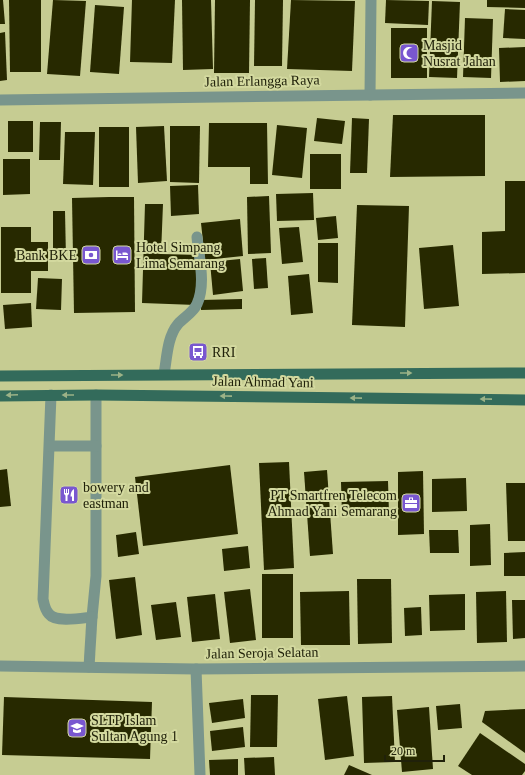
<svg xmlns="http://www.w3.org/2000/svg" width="525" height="775" font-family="'Times New Roman',serif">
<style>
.building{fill:#272900}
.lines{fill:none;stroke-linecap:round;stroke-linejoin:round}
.service{stroke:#79958c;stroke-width:11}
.minor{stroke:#79958c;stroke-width:11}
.primary{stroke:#336b5b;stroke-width:11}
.oneway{fill:#9bb287}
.labels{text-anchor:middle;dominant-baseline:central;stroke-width:4;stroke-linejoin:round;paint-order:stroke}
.poi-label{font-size:14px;fill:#20210a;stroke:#d3d99f;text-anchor:start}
.street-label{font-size:14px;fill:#20210a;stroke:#d3d99f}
</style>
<rect width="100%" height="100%" fill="#c6cc92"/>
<g class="building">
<path d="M0 0H3L5 24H0Z"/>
<path d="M9 0H41V72H10Z"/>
<path d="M53 0 86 1 80 76 47 74Z"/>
<path d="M132 0H175L172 63 130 62Z"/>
<path d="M182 0H211L213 69 183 70Z"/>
<path d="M215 0H250L249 73H214Z"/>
<path d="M255 0H283L282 66H254Z"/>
<path d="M291 0 355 1 352 71 287 69Z"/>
<path d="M386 0 429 1 428 25 385 23Z"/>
<path d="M487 0H525V8L487 7Z"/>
<path d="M432 1 460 2 457 78 429 77Z"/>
<path d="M95 5 124 7 119 74 90 72Z"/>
<path d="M505 9 525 10V39L503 38Z"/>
<path d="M465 18 493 19 491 78 463 77Z"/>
<rect x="391" y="28" width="36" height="50"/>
<path d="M5 32 7 80 0 81V33Z"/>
<path d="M525 47V81L500 82 499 48Z"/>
<path d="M393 115H485V176L390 177Z"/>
<path d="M317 118 345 121 342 144 314 141Z"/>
<path d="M352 118 369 119 367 173H350Z"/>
<rect x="8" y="121" width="25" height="31"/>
<path d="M40 122H61L60 160H39Z"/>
<path d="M209 123H267L268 184H250V167H208Z"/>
<path d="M277 125 307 128 302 178 272 175Z"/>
<path d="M164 126 167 181 138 183 136 127Z"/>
<path d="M170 126H200L199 183 170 182Z"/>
<rect x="99" y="127" width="30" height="60"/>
<path d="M65 132H95L93 185 63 184Z"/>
<rect x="310" y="154" width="31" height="35"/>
<path d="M3 159H30V194L3 195Z"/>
<path d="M505 181H525V273L482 274V232L505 231Z"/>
<path d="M198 185 199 214 171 216 170 186Z"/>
<path d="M313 193 314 220 277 221 276 194Z"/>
<path d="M269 196 271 253 248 254 247 197Z"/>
<path d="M109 197H134L135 312 74 313 72 198Z"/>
<path d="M145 204H163L161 254 198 255 196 305 142 303Z"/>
<path d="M357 205 409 206 405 327 352 325Z"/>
<path d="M53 211H65L66 259 53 260Z"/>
<path d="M336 216 338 238 318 240 316 218Z"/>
<path d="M240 219 243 256 205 260 201 223Z"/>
<path d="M1 227H31V242H48V271H31V293H1Z"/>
<path d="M299 227 303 262 282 264 279 228Z"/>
<path d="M318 243H338V283L318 282Z"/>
<path d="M453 245 459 306 424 309 419 248Z"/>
<path d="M266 258 268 288 254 289 252 259Z"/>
<path d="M240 259 243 291 213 295 210 262Z"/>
<path d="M309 274 313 313 291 315 288 276Z"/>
<path d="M38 278 62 279 61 310 36 309Z"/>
<path d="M242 299V309L201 310V300Z"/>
<path d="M31 303 32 327 5 329 3 305Z"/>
<path d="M289 462 294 568 264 570 259 463Z"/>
<path d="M230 465 238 534 143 546 135 477Z"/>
<path d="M7 469 11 506 0 507V470Z"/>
<path d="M327 470 333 554 310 556 304 472Z"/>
<path d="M423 471 424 534 398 535V472Z"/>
<path d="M466 478 467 511 432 512V479Z"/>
<path d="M388 481 389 514 342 515 341 482Z"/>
<path d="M506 483H525V541H508Z"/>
<path d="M490 524 491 565 470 566V525Z"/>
<path d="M429 530H458L459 553H430Z"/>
<path d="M136 532 139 554 118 557 116 535Z"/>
<path d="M248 546 250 568 224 571 222 549Z"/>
<path d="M525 552V576H504V553Z"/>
<rect x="262" y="574" width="31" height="64"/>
<path d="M135 577 142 635 116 639 109 580Z"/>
<path d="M357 579H391L392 643 358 644Z"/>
<path d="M250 589 256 640 230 643 224 592Z"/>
<path d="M349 591 350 645H301L300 592Z"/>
<path d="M506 591 507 642 477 643 476 592Z"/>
<path d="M215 594 220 639 192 642 187 597Z"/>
<path d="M465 594V630L430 631 429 595Z"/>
<path d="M512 600H525V638L513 639Z"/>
<path d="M176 602 181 637 156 640 151 605Z"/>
<path d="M421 607 422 635 405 636 404 608Z"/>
<path d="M251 695H278L277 747H250Z"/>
<path d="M347 696 354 756 325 760 318 699Z"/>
<path d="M392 696 395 762 364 763 362 697Z"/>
<path d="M4 697 152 702 150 759 2 755Z"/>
<path d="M243 699 245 718 212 723 209 703Z"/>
<path d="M460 704 462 728 438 730 436 706Z"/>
<path d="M429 707 433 769 402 772 397 710Z"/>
<path d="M525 709V753L482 722 485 711Z"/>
<path d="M243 727 245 747 212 751 210 731Z"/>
<path d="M480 733 525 764V771L522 775H472L458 766Z"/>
<path d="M274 757 275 775H245L244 758Z"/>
<path d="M238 759V775H210L209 760Z"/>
<path d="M349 765 372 775H344Z"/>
</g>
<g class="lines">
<g class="service">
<path d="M164 374C167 358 167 337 178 324 184 317 193 313 197 304 206 284 199 258 197 237"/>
<path d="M51 395 43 599C44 604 45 610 49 614 56 623 82 618 92 617L96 576V395"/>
<path d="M50 446H96"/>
<path d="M89 667 92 617"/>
</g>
<g class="minor">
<path d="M370 95 371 0"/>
<path d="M0 100 525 93"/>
<path d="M0 666 196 669 525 666"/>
<path d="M196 669 200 775"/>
</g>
<g class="primary">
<path d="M0 376 525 373"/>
<path d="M0 396 96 395 525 400"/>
</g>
</g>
<defs><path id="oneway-solid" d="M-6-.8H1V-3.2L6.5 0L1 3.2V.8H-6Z"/></defs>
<g class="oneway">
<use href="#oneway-solid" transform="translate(406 373)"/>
<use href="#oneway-solid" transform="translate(117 375)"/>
<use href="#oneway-solid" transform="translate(12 395) rotate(178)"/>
<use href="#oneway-solid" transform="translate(68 395) rotate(-180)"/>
<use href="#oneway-solid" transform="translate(226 396) rotate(-179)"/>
<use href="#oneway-solid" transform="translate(356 398) rotate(-179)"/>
<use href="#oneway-solid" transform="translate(486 399) rotate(-179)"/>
</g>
<defs>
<g id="mosque-square" transform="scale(1)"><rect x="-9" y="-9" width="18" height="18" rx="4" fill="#7957d0" stroke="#d3d99f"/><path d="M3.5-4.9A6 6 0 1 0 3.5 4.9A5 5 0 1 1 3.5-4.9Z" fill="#fff"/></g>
<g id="bank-square" transform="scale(1)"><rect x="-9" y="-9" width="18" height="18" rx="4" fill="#7957d0" stroke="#d3d99f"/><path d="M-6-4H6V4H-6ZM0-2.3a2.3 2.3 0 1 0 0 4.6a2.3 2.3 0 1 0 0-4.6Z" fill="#fff"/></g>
<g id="hotel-square" transform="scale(1)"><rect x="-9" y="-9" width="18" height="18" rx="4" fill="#7957d0" stroke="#d3d99f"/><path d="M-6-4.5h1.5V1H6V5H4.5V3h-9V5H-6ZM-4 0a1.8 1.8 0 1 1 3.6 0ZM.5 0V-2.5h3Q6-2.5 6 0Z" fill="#fff"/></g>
<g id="bus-square" transform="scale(1)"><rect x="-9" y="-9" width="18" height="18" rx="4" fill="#7957d0" stroke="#d3d99f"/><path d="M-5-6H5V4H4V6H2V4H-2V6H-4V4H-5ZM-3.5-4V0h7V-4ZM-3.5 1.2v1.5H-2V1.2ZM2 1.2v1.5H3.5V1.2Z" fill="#fff"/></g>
<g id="restaurant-square" transform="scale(1)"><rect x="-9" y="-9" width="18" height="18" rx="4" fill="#7957d0" stroke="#d3d99f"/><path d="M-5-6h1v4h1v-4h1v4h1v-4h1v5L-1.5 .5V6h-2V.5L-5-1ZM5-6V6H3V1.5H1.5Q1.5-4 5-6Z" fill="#fff"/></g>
<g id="office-square" transform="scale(1)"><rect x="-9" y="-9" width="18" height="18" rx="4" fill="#7957d0" stroke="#d3d99f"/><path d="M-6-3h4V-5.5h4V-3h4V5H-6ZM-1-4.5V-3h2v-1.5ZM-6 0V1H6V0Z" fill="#fff"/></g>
<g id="school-square" transform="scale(1)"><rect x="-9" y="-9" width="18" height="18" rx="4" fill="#7957d0" stroke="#d3d99f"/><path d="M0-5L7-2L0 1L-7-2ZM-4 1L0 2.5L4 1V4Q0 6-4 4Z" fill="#fff"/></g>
</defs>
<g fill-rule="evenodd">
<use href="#mosque-square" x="409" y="53"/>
<use href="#bank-square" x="91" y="255"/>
<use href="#hotel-square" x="122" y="255"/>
<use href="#bus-square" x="198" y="352"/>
<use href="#restaurant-square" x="69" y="495"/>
<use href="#office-square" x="411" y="503"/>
<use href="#school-square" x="77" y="728"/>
</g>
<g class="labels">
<g class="poi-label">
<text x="423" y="45">Masjid<tspan x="423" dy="16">Nusrat Jahan</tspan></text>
<text x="136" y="247">Hotel Simpang<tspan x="136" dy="16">Lima Semarang</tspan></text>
<text x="77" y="255" text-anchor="end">Bank BKE</text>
<text x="212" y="352">RRI</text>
<text x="83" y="487">bowery and<tspan x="83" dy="16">eastman</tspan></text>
<text x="397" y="495" text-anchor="end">PT Smartfren Telecom<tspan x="397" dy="16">Ahmad Yani Semarang</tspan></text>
<text x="91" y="720">SLTP Islam<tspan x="91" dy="16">Sultan Agung 1</tspan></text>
</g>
<g class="street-label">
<text transform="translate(262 81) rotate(-1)">Jalan Erlangga Raya</text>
<text transform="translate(263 382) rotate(1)">Jalan Ahmad Yani</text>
<text transform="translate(262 653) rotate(-1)">Jalan Seroja Selatan</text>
</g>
</g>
<path d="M385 755v6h59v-6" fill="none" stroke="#20210a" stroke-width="2"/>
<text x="391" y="755" font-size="12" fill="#20210a" stroke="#d3d99f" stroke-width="3" paint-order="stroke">20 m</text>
</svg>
